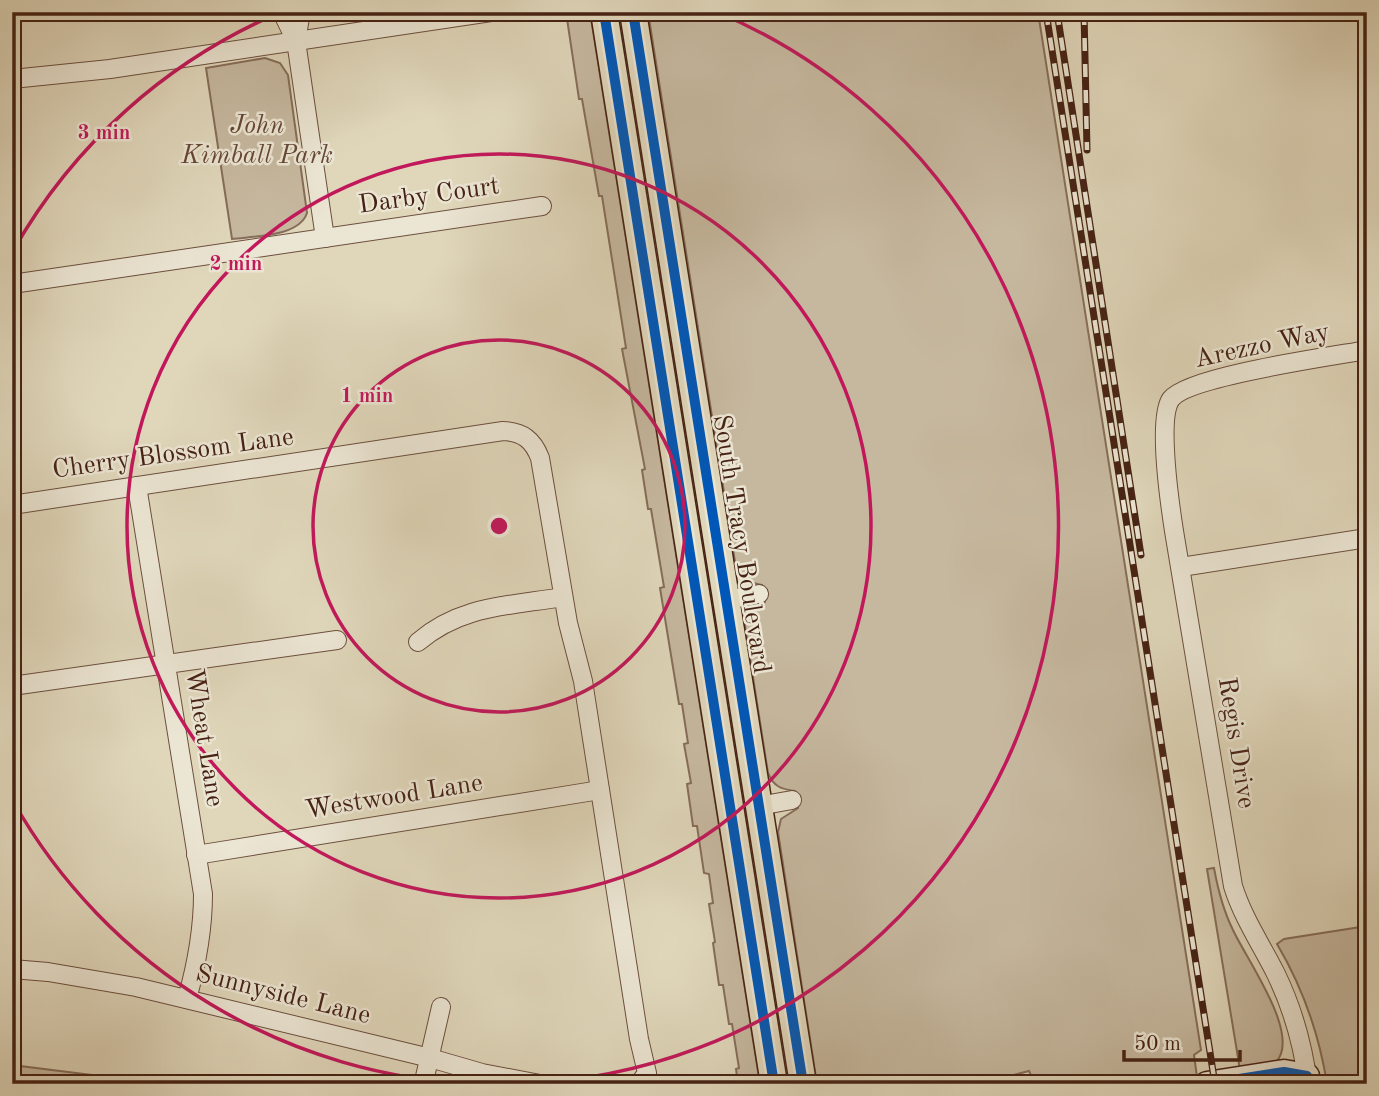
<svg xmlns="http://www.w3.org/2000/svg" width="1379" height="1096" font-family="'Old Standard TT',serif">
<style>
.green{fill:#c6b89f;stroke:#866d5a;stroke-width:2}
.lines{fill:none;stroke-linecap:round;stroke-linejoin:round}
.street-casing{stroke:#6c4f3e;stroke-width:20}
.secondary-casing{stroke:#462214;stroke-width:27}
.primary-casing{stroke:#462214;stroke-width:29}
.street{stroke:#ebe5d3;stroke-width:18}
.secondary{stroke:#ebe5d3;stroke-width:24}
.primary{stroke:#e0d7bb;stroke-width:26}
.rail-casing{stroke:#462214;stroke-width:7}
.rail{stroke:#ebe5d3;stroke-width:4.5;stroke-dasharray:13;stroke-linecap:butt}
.cycleway-casing{stroke:#ebe5d3;stroke-width:15}
.cycleway{stroke:#0057b8;stroke-width:10}
.ring{fill:none;stroke:#c2185b;stroke-width:3.5}
.labels{text-anchor:middle;dominant-baseline:central;stroke-width:5;stroke-linejoin:round;paint-order:stroke}
.park-label{font-size:26px;font-style:italic;fill:#664837;stroke:#ebe5d3}
.street-label{font-size:26px;fill:#462214;stroke:#ebe5d3}
.centre{fill:#c2185b;stroke:#ebe5d3;stroke-width:3.5}
.ring-label{font-size:21px;text-anchor:middle;font-weight:bold;fill:#c2185b;stroke:#ebe5d3;stroke-width:5;stroke-linejoin:round;paint-order:stroke}
</style>
<rect width="100%" height="100%" fill="#e0d7bb"/>
<filter id="stains"><feTurbulence type="fractalNoise" baseFrequency=".00286" numOctaves="4"/><feColorMatrix values="0 0 0 0 .2 0 0 0 0 .09 0 0 0 0 .02 0 0 0 .5 -.17"/></filter>
<radialGradient id="worn" r=".72"><stop offset=".6" stop-color="#630" stop-opacity="0"/><stop offset="1" stop-color="#630" stop-opacity=".3"/></radialGradient>
<g class="green">
<path d="M566 12H590L760 1084H738L736 1069 739 1068 732 1024H729L723 985H719L713 943 715 942 709 904 713 903 709 874 704 873 697 826H693L687 784 691 783 684 744 688 743 682 704H679L660 588 664 587 651 509H648L642 470 645 469 622 349 626 348 602 196H599L582 99H579Z"/>
<path d="M648 12H1038L1201 1050 1194 1055 1197 1077 1156 1084H1035L1029 1071 1002 1078 1003 1084H817L778 832 781 819 798 808 795 791C781 789 774 787 768 773L745 626C746 611 754 609 765 602L762 585C749 582 741 581 736 568Z"/>
<path d="M265 58 280 63 288 75 307 213C299 237 254 236 232 239L206 68Z"/>
<path d="M1214 868C1218 890 1223 910 1233 930 1245 957 1302 1035 1276 1062L1240 1070 1207 869Z"/>
<path d="M1367 926V1084H1327C1319 1033 1303 988 1277 944L1284 939Z"/>
<path d="M12 1065 92 1075 131 1084H59L12 1079Z"/>
</g>
<g class="lines">
<g class="street-casing">
<g id="street">
<path d="M282 12 296 41"/>
<path d="M301 12 296 41 325 238"/>
<path d="M12 79 110 69 491 12"/>
<path d="M12 284 542 206"/>
<path d="M137 486 203 894C203 931 197 963 187 999"/>
<path d="M12 505 503 431C523 432 533 440 540 458L568 623 583 681 639 1039 647 1073 639 1084"/>
<path d="M1181 567 1367 538"/>
<path d="M726 600 759 594"/>
<path d="M418 642C461 605 509 606 563 597"/>
<path d="M12 686 337 640"/>
<path d="M759 806 792 800"/>
<path d="M196 855 600 790"/>
<path d="M12 969 48 972 136 987 430 1058 482 1073 540 1084"/>
<path d="M421 1084 424 1081 441 1007"/>
<path d="M1308 1084C1303 1045 1293 1009 1276 974 1261 944 1243 918 1233 886L1174 531C1170 505 1157 418 1171 399 1188 376 1334 356 1367 350"/>
</g>
</g>
<g class="secondary-casing">
<path id="secondary" d="M1207 1084 1284 1072 1307 1076"/>
</g>
<g class="primary-casing">
<g id="primary">
<path d="M604 12 774 1084"/>
<path d="M633 12 803 1084"/>
</g>
</g>
<use href="#street" class="street"/>
<use href="#secondary" class="secondary"/>
<use href="#primary" class="primary"/>
<g class="rail-casing">
<g id="rail">
<path d="M1046 12 1215 1084"/>
<path d="M1057 12 1141 555"/>
<path d="M1084 12 1087 150"/>
</g>
</g>
<use href="#rail" class="rail"/>
<g class="cycleway-casing">
<g id="cycleway">
<path d="M604 12 774 1084"/>
<path d="M633 12 803 1084"/>
<path d="M1207 1084 1284 1072 1307 1076"/>
</g>
</g>
<use href="#cycleway" class="cycleway"/>
</g>
<g class="ring">
<circle cx="499" cy="526" r="186"/>
<circle cx="499" cy="526" r="372"/>
<path d="M480 1084A558 558 0 0 1 13 801M13 251A558 558 0 0 1 281 12M717 12A558 558 0 0 1 518 1084"/>
</g>
<g class="labels">
<g class="park-label">
<text x="257" y="126">John<tspan x="257" dy="30">Kimball Park</tspan></text>
</g>
<g class="street-label">
<text transform="translate(429 196) rotate(-8)">Darby Court</text>
<text transform="translate(1262 346) rotate(-12)">Arezzo Way</text>
<text transform="translate(173 454) rotate(-8)">Cherry Blossom Lane</text>
<text transform="translate(741 544) rotate(81)">South Tracy Boulevard</text>
<text transform="translate(204 738) rotate(81)">Wheat Lane</text>
<text transform="translate(1236 743) rotate(81)">Regis Drive</text>
<text transform="translate(394 797) rotate(-9)">Westwood Lane</text>
<text transform="translate(283 995) rotate(14)">Sunnyside Lane</text>
</g>
</g>
<circle cx="499" cy="526" r="10" class="centre"/>
<g class="ring-label">
<text x="104" y="139">3 min</text>
<text x="236" y="270">2 min</text>
<text x="367" y="402">1 min</text>
</g>
<rect width="1379" height="1096" fill="none" stroke="#e0d7bb" stroke-width="42"/>
<rect x="14" y="14" width="1351" height="1068" fill="none" stroke="#462214" stroke-width="3.5"/>
<rect x="21" y="21" width="1337" height="1054" fill="none" stroke="#462214" stroke-width="2"/>
<path d="M1124 1050v10h116v-10" fill="none" stroke="#462214" stroke-width="3.5"/>
<text x="1134" y="1050" font-size="21" fill="#462214" stroke="#ebe5d3" stroke-width="5" paint-order="stroke">50 m</text>
<rect width="100%" height="100%" filter="url(#stains)"/>
<rect width="100%" height="100%" fill="url(#worn)"/>
</svg>
